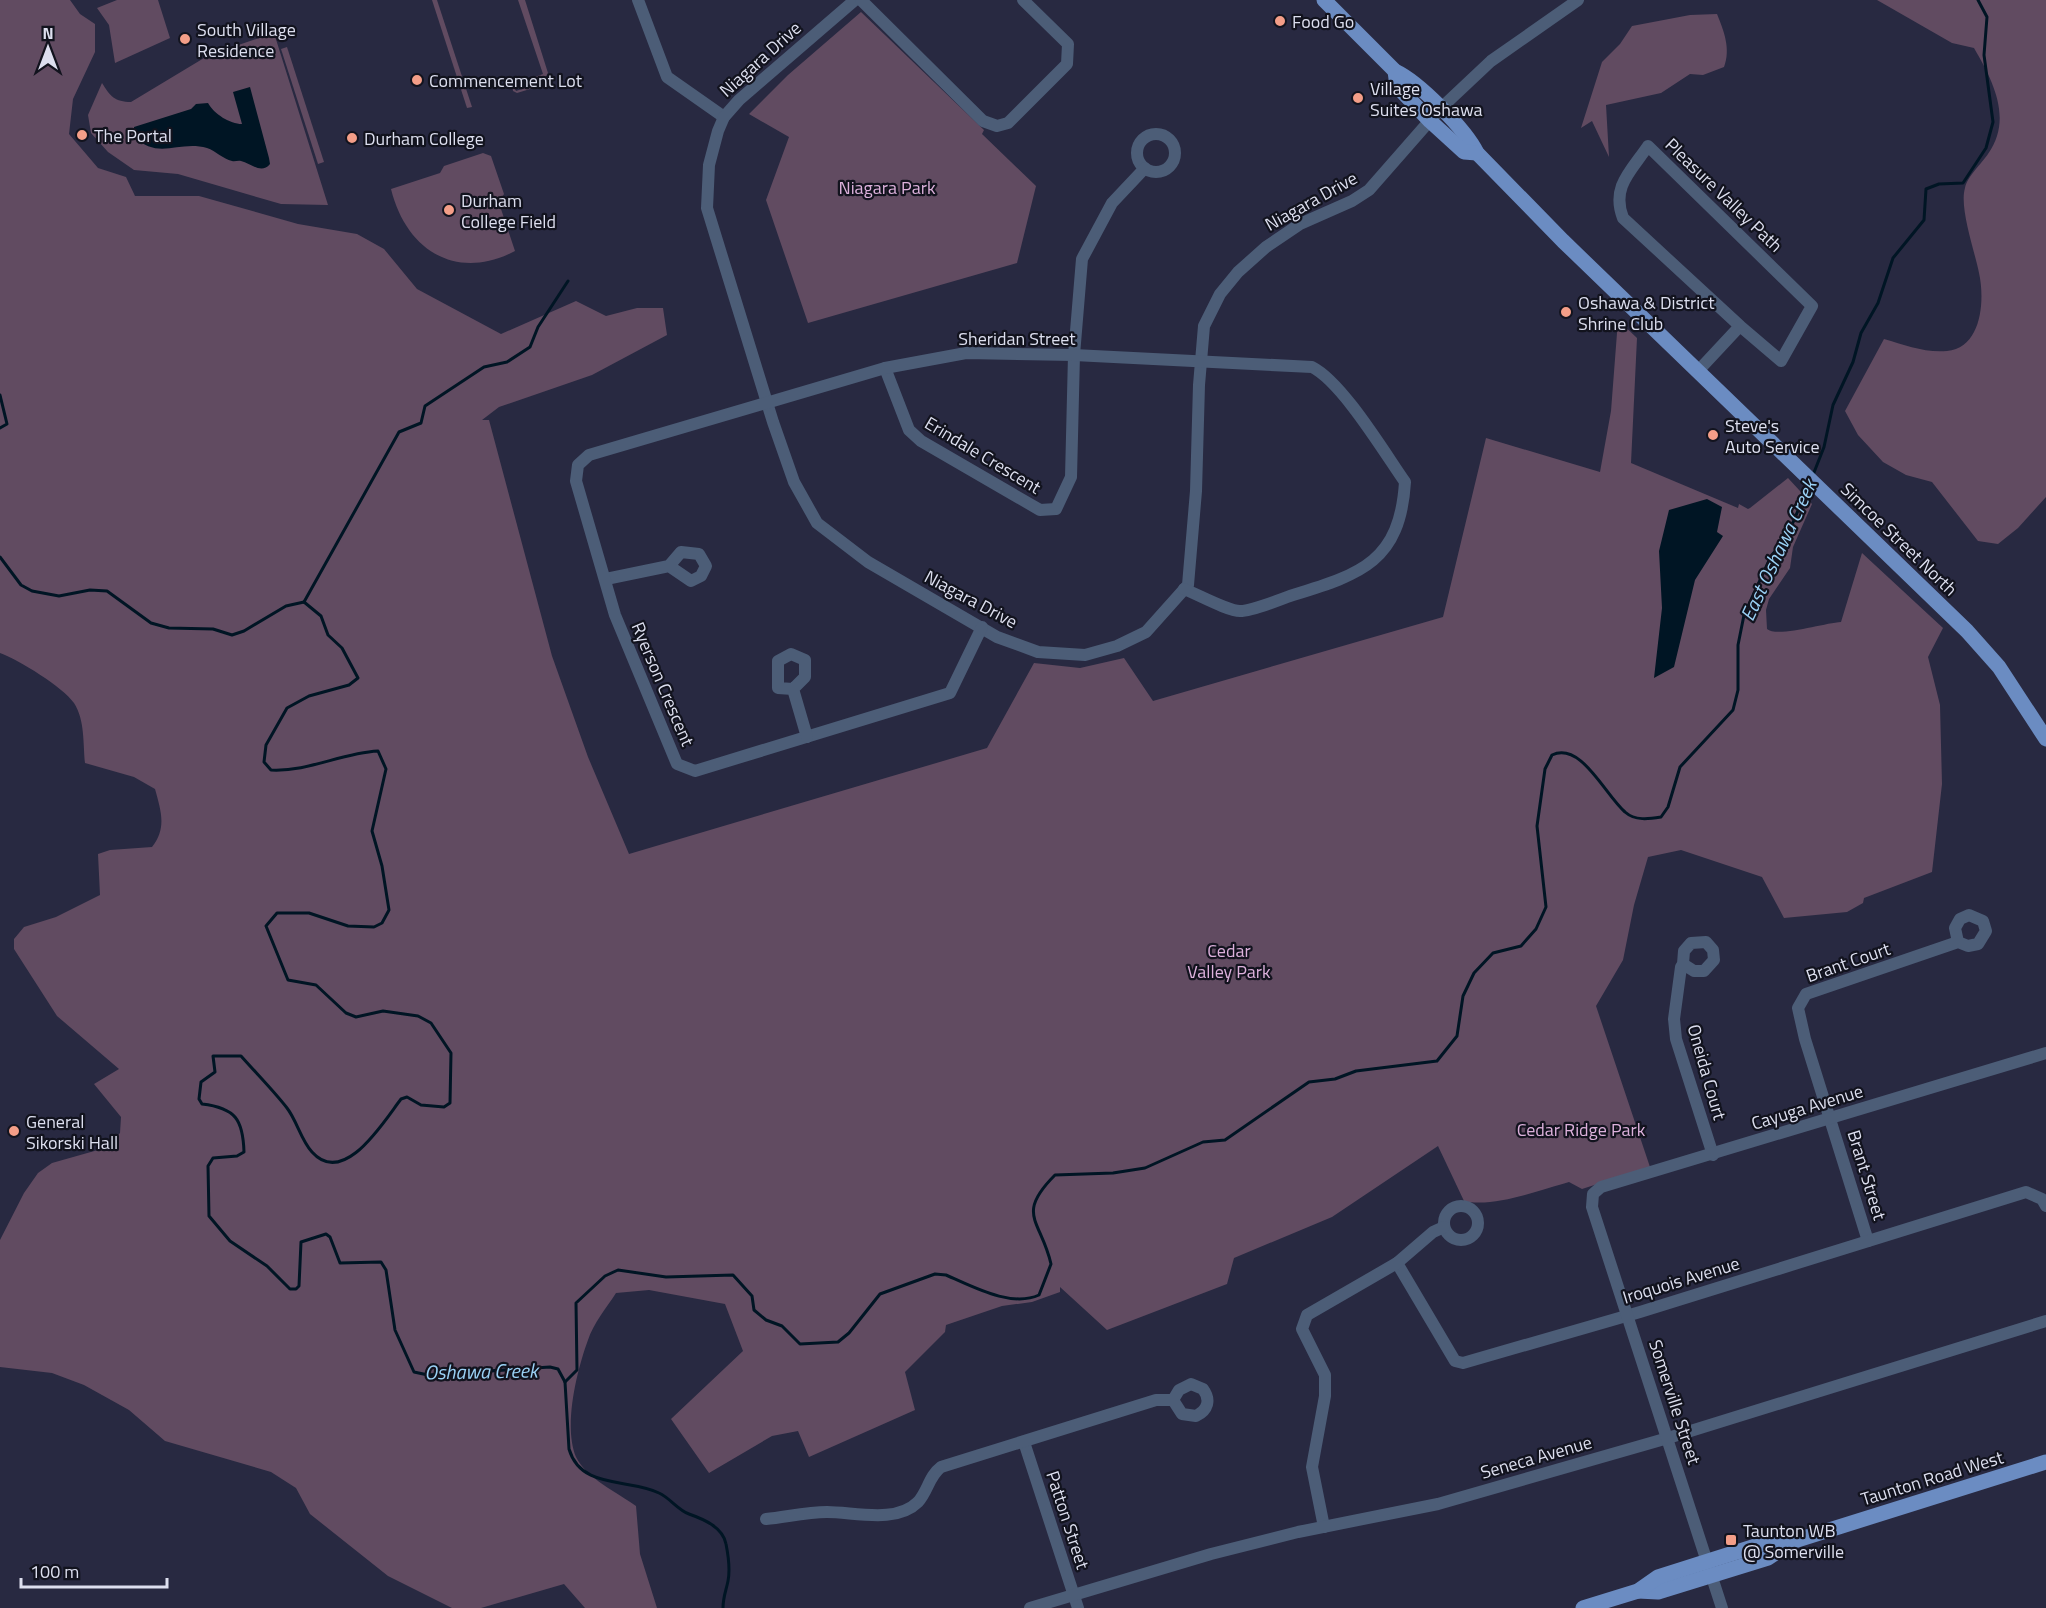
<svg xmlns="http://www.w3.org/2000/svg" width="2046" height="1608" font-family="'Titillium Web',sans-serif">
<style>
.green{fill:#614b61}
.water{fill:#001524}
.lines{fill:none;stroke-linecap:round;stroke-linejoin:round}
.stream{stroke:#001524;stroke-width:3}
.minor{stroke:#4c5d77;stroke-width:12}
.major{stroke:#6b8cc2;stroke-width:15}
.poi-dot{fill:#f49e88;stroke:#12131e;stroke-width:2}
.labels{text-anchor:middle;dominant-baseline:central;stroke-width:4.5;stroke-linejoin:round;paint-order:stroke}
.poi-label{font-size:18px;fill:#dddfef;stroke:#12131e;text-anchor:start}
.street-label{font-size:18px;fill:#dddfef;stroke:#12131e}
.park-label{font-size:18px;fill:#ddb1dc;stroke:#12131e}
.water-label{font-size:20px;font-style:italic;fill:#9ad1f5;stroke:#12131e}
</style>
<rect width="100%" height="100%" fill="#282941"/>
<g class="green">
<path d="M0 0H70L80 14 95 24V52L73 99 69 134 98 168 126 177 135 196H199L298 224 357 234 384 249 417 289 501 334 576 301 606 316 637 308H663L667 335 592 375 499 407 482 420H489L552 656 588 757 629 854 987 748 1034 663 1080 668 1124 658 1153 701 1443 617 1486 438 1600 472 1611 411 1618 320 1637 338 1631 463 1738 508 1739 504 1748 509 1750 508 1788 478 1812 504 1793 547 1790 568 1769 599 1766 610 1767 629C1777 638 1824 623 1841 622L1862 553 1943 628 1928 657 1940 705 1942 784 1932 872 1864 898 1863 903 1847 912 1784 918 1762 877 1681 850 1648 857 1634 905 1623 960 1596 1006 1650 1167 1582 1189 1569 1182C1540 1190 1493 1208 1464 1201L1438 1146 1332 1217 1234 1258 1227 1284 1107 1330 1060 1287V1292L1032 1302 1002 1306 946 1325 945 1332 905 1372 915 1410 809 1457 798 1431 772 1436 709 1473 671 1419 743 1351 725 1304 649 1290 616 1293C607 1307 593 1324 588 1340 577 1370 563 1426 576 1457 586 1478 618 1493 636 1506L640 1554 657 1608H585L564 1584 481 1608H452L388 1576 310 1514 296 1488 271 1472 165 1441 129 1410 84 1385 52 1373 0 1367V1240L24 1193 38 1173 52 1163 105 1148 120 1133 121 1117 94 1084 119 1069 57 1016 14 949V939L24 927 56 917 100 895 98 854 110 850 152 847C167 828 161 811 155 789L134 777 85 763C83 743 85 720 74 703 63 687 19 660 0 653Z"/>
<path d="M117 0H158L170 38 115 63 109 25 97 8Z"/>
<path d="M432 0H437L472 107 467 108Z"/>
<path d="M518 0H525L548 73 540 86 517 93 513 91 512 83 516 91 537 84 535 77 543 74Z"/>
<path d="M1877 0H2046V497L2018 528 1998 544 1978 541 1932 482 1906 475 1883 462 1858 435 1845 411 1884 339C1905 345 1925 353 1947 351 1982 348 1985 300 1979 273 1975 252 1959 208 1965 188 1967 177 1982 163 1988 154 2013 119 1993 81 1974 48L1952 43Z"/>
<path d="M861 12 984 130 982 134 1036 186 1017 263 808 323 766 200 789 137 749 114 788 75Z"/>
<path d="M1717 14C1724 31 1731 49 1724 67L1703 75 1690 74 1661 93 1606 105 1609 157 1592 121 1581 128 1602 62 1620 44 1632 26 1690 15Z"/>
<path d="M274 33 328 205 281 204 178 174 134 170 108 152 91 133 88 115 102 83C110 96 115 102 131 102L209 55Z"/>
<path d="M287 47 324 162 318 164 281 49Z"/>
<path d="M483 153 491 156 504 194 499 203 515 251C456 282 406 250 391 189L440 173 444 166Z"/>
</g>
<g class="water">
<path d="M250 87 269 158 270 164C261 175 251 163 241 161 238 160 235 162 232 161 223 159 216 151 207 148 178 140 158 161 134 136V127L191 109 196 104 208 103C214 114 230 124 242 124L233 92Z"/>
<path d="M1707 499 1722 507 1717 532 1723 536 1695 580 1674 667 1654 678 1662 608 1659 551 1669 510Z"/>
</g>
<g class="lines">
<g class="stream">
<path d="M0 395 7 424 0 428"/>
<path d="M1813 475 1824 447 1833 405 1853 362 1861 333 1878 303 1893 258 1924 220 1926 189 1939 184 1963 183 1986 148 1993 122 1984 55 1987 17 1978 0"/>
<path d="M0 557 21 585 32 591 59 596 90 590 107 591 151 623 169 628 213 629 232 635 244 631 286 606 304 602"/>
<path d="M304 602 321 616 328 635 342 648 358 678 349 685 309 696 287 708 266 745 264 762 271 770C308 772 341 753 378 751L386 769 372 831 382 866 389 910 382 923 374 927 348 926 309 913H277L266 926 288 980 316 985 346 1013 356 1017 383 1011 418 1016 431 1023 451 1053 450 1103 444 1107 421 1105 407 1097 401 1099C384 1121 344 1188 312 1152 301 1140 297 1121 287 1108 273 1090 256 1073 241 1056H213L215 1072 201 1082 199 1099 202 1104C236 1108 243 1120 244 1152L237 1156 213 1158 208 1166 209 1216 230 1241 267 1266 290 1289H296L299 1286 301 1242 326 1234 330 1237 340 1263 381 1262 386 1270 395 1330 414 1372 428 1375 550 1367 558 1369 565 1382 569 1449C581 1490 629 1478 659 1493 670 1498 678 1510 689 1514 703 1519 723 1527 726 1544 728 1554 730 1571 728 1581 726 1591 723 1597 723 1608"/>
<path d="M304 602 399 432 421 423 425 406 484 367 507 362 530 347 538 327 568 281"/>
<path d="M565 1382 577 1370 576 1303 605 1276 618 1270 666 1277 733 1275 752 1296 754 1310 766 1320 782 1326 800 1344 838 1342 849 1333 880 1294 935 1274 946 1275C972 1286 1011 1308 1039 1295L1051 1264C1041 1220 1015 1215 1055 1175L1113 1173 1145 1168 1203 1142 1225 1140 1309 1082 1335 1079 1356 1071 1437 1061 1457 1036 1463 996 1474 973 1493 953 1521 946 1536 929 1546 907 1537 826 1545 769 1552 755C1581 741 1605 795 1625 812 1635 821 1649 819 1661 817L1668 807 1680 767 1733 710 1738 690V645L1744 615 1771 556 1786 539 1808 487"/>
</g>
<g class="minor">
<path d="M638 0 667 77 724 117"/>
<path d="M855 0 739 100 724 117 718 131 709 165 707 208 773 422 794 482 817 523 868 562 997 637 1038 652 1085 655 1117 646 1146 632 1188 585 1196 491 1199 385 1204 326 1220 294 1238 272 1266 247 1300 224 1352 201 1369 190 1440 109 1491 61 1578 0"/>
<path d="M861 0 983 121 997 126 1008 123 1067 64 1068 44 1023 0"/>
<circle cx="1156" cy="153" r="19"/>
<path d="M885 368 909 430 921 441 1040 510 1056 509 1071 477 1074 355 1082 259 1112 203 1145 168"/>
<path d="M1698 371 1740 326 1781 361 1812 306 1648 146C1631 171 1611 187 1623 218L1740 326"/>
<path d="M606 579 669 566 681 552 699 554 706 566 701 576 691 581 669 566"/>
<path d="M982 627 950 693 695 771 677 764 615 615 576 481 578 465 589 455 885 368 966 353 1074 355 1312 367C1342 382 1384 452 1405 482 1400 561 1362 574 1293 595 1280 599 1254 611 1240 611 1228 611 1197 594 1184 589"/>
<path d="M793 689 805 677V660L791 654 778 661V688L793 689 807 737"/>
<path d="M1683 964 1684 951 1691 943 1706 942 1713 950 1714 960 1704 971H1694L1683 964 1681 967 1674 1019 1676 1039 1713 1155"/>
<circle cx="1461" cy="1223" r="17"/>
<path d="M1868 1241 1805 1039 1798 1008 1806 994 1958 942 1968 946 1978 944 1986 931 1983 921 1969 915 1960 919 1955 928 1958 942"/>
<path d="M1397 1263 1455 1361 1463 1363 1640 1312 2026 1192 2042 1199 2046 1206"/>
<path d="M1024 1442 1078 1608"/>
<path d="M766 1519C786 1517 807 1512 827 1512 854 1512 896 1524 918 1502 928 1491 929 1476 941 1467L1156 1400H1173L1182 1414 1196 1416C1208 1410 1211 1400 1203 1389L1191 1384 1179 1390 1173 1400"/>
<path d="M1324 1527 1312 1467 1325 1396V1375L1302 1329 1307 1315 1397 1263 1433 1232 1444 1227"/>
<path d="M1030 1608 1211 1554 1298 1532 1438 1504 1668 1438 2046 1321"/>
<path d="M1722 1608 1592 1207 1593 1194 1601 1187 2046 1053"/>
</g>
<g class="major">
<path d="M1324 0 1395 71C1419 82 1466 130 1477 153L1563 241 1967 631 1999 667 2046 739"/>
<path d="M1395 71 1397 86 1430 121 1464 152 1477 153"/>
<path d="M1638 1591 1658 1592 1768 1558 1792 1542"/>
<path d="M1583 1608 1638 1591 1658 1577 1762 1544 1794 1541 2046 1462"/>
</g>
</g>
<g class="poi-dot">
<circle cx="1280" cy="21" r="6"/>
<circle cx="185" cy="39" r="6"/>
<circle cx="417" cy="80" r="6"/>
<circle cx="1358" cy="98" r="6"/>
<circle cx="82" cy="135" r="6"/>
<circle cx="352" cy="138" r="6"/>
<circle cx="449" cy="210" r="6"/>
<circle cx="1566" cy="312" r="6"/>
<circle cx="1713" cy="435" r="6"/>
<circle cx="14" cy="1131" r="6"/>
<rect x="1725" y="1534" width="12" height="12" rx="3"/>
</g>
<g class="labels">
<g class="poi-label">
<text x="1292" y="21">Food Go</text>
<text x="197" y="29">South Village<tspan x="197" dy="21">Residence</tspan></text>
<text x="429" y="80">Commencement Lot</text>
<text x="1370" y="88">Village<tspan x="1370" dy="21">Suites Oshawa</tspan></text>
<text x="94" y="135">The Portal</text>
<text x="364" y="138">Durham College</text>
<text x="461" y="200">Durham<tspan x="461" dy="21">College Field</tspan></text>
<text x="1578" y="302">Oshawa &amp; District<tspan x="1578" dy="21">Shrine Club</tspan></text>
<text x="1725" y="425">Steve's<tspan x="1725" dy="21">Auto Service</tspan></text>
<text x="26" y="1121">General<tspan x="26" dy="21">Sikorski Hall</tspan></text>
<text x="1743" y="1530">Taunton WB<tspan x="1743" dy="21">@ Somerville</tspan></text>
</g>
<g class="street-label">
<text transform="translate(760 59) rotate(-42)">Niagara Drive</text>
<text transform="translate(1724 195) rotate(44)">Pleasure Valley Path</text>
<text transform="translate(1311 201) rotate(-29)">Niagara Drive</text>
<text x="1017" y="338">Sheridan Street</text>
<text transform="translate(983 455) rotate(31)">Erindale Crescent</text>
<text transform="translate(1899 539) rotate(44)">Simcoe Street North</text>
<text transform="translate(971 599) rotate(28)">Niagara Drive</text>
<text transform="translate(663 684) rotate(67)">Ryerson Crescent</text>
<text transform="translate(1848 962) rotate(-19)">Brant Court</text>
<text transform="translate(1707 1072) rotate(74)">Oneida Court</text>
<text transform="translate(1807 1107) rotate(-17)">Cayuga Avenue</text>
<text transform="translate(1867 1175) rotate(73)">Brant Street</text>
<text transform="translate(1681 1280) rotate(-17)">Iroquois Avenue</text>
<text transform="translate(1675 1402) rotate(72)">Somerville Street</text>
<text transform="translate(1536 1457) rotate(-16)">Seneca Avenue</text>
<text transform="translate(1932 1478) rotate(-17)">Taunton Road West</text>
<text transform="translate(1068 1520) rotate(72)">Patton Street</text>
</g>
<g class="park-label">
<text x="887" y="187">Niagara Park</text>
<text x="1229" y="950">Cedar<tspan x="1229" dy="21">Valley Park</tspan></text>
<text x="1581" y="1129">Cedar Ridge Park</text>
</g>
<g class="water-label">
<text transform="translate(1778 550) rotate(-65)">East Oshawa Creek</text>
<text transform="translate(481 1371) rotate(-1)">Oshawa Creek</text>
</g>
</g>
<g transform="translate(48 48)" stroke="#12131e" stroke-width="4.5" paint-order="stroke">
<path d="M0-4.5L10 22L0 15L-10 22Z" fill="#dddfef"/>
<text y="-9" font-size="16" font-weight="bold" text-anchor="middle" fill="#dddfef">N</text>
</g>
<path d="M21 1578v9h146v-9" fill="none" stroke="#dddfef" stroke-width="3"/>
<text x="30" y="1578" font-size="18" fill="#dddfef" stroke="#12131e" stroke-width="4.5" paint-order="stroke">100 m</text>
</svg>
